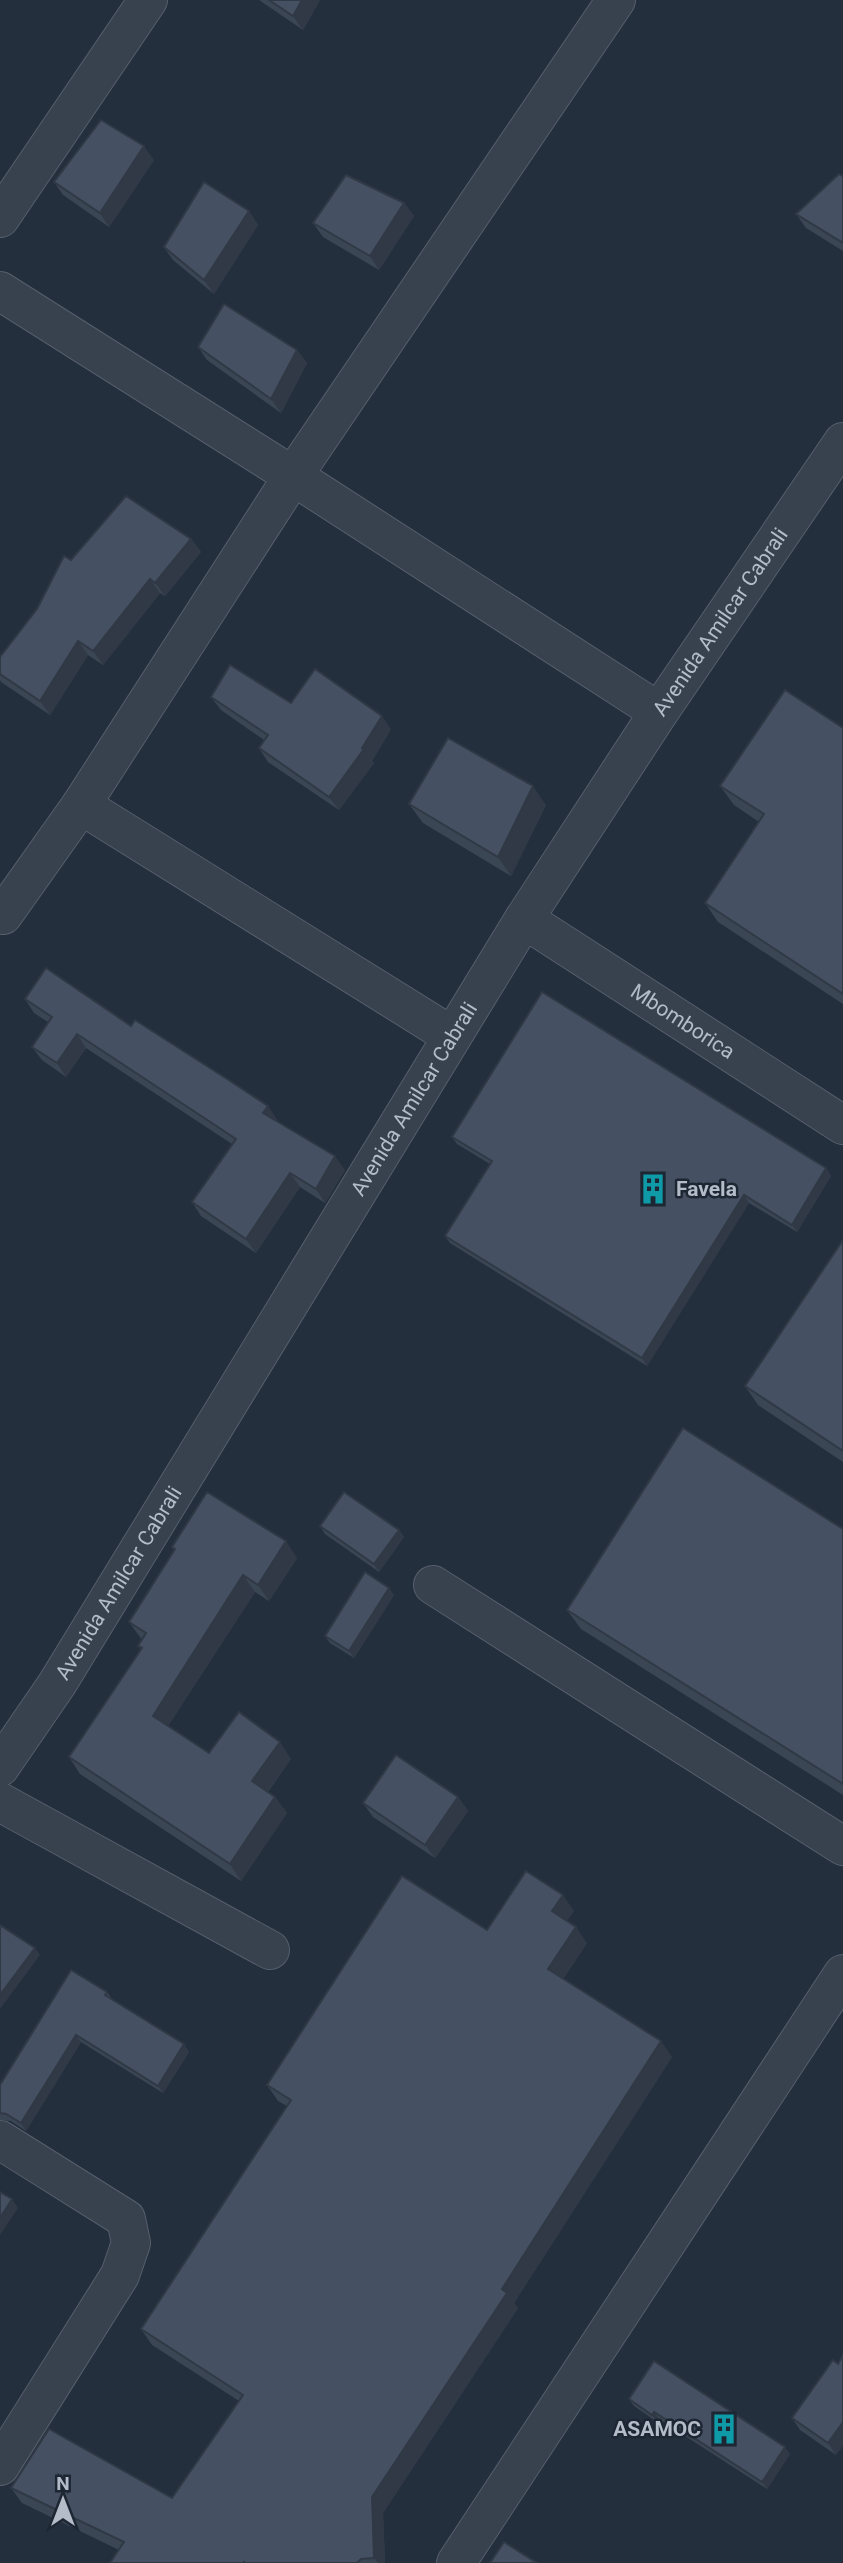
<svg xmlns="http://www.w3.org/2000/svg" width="843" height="2563" font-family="Roboto,sans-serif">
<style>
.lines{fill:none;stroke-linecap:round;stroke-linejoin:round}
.minor-casing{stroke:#565f6c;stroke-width:40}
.minor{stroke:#38414e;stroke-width:38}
.wall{fill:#3b4654}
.shaded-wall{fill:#303945}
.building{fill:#455162;stroke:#303945;stroke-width:2}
.labels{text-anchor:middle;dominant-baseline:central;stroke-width:5;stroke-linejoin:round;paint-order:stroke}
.street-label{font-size:21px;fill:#b4bcc9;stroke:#1d2633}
.poi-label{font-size:21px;font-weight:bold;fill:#b4bcc9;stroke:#1d2633;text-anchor:start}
</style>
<rect width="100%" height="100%" fill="#242f3e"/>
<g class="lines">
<g class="minor-casing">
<g id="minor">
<path d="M0 218 148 0"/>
<path d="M0 291 293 476 659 712"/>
<path d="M81 805 452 1036"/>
<path d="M3 915 81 805 293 476 616 0"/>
<path id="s1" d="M524 919 843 1125"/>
<path d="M433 1585 843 1846"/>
<path id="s2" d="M0 1767 57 1684 524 919 659 712 843 442"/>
<path d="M0 1802 270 1950"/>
<path d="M0 2140 126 2219 131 2243 120 2275 0 2466"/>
<path d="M456 2563 843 1974"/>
</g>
</g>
<use href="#minor" class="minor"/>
</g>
<g class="wall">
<path d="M259 0H320L303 30Z"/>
<path d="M154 160 109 227 63 195 54 182Z"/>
<path d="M843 176V251L806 228 796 214Z"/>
<path d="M404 203 414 216 379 270 323 237 313 223Z"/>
<path d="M249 211 258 225 214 294 173 260 164 247Z"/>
<path d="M198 347 297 350 307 363 281 413 207 360Z"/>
<path d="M191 539 201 552 165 596 160 593 103 665 88 655 50 715 1 682 0 680V657L37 609 71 560Z"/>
<path d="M211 697 291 703 391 729 372 761 374 763 339 810 268 762 259 748 264 740 221 710Z"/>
<path d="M843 728V1004L718 922 705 903 759 822 734 805 720 786Z"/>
<path d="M409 804 546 805 511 876 423 823Z"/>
<path d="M25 999 131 1026 268 1106 277 1120 276 1121 345 1170 325 1203 300 1187 256 1253 201 1216 192 1202 232 1144 86 1048 66 1077 42 1060 32 1047 48 1022 34 1013Z"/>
<path d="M452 1137 826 1168 831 1176 797 1232 749 1203 647 1366 450 1243 445 1236 490 1164 457 1144Z"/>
<path d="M843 1240V1462L758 1405 745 1386Z"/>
<path d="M320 1526 399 1530 404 1537 379 1572 325 1534Z"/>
<path d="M843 1529V1795L581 1629 567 1610Z"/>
<path d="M172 1547 297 1558 269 1601 255 1592 168 1726 209 1753 291 1759 268 1792 275 1797 287 1813 241 1881 80 1774 69 1757 141 1650 138 1646 142 1640 129 1622 174 1551Z"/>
<path d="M394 1595 354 1658 330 1643 325 1636Z"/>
<path d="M458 1797 468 1811 435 1858 373 1817 363 1803Z"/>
<path d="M574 1911 567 1921 587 1943 563 1979 672 2057 514 2303 518 2308 383 2513 385 2563H110L119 2550 22 2503 11 2488 172 2498 239 2401 152 2345 141 2329 287 2106 278 2101 267 2085 487 1930Z"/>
<path d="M107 1992 112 1999 189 2052 163 2093 81 2042 26 2131 11 2121 0 2120V2085Z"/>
<path d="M838 2364 836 2455 800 2430 792 2418Z"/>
<path d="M629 2399 790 2454 767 2489 659 2419 657 2422 634 2406Z"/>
</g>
<g class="shaded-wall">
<path d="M302 0H320L303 30 293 16Z"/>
<path d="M144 146 154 160 109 227 100 213Z"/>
<path d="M404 203 414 216 379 270 370 256Z"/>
<path d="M249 211 258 225 214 294 204 280Z"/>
<path d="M297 350 307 363 281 413 271 399Z"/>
<path d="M191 539 201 552 165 596 155 583Z"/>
<path d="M150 579 160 593 103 665 93 651Z"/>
<path d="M78 641 88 655 50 715 40 701Z"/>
<path d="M382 716 391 729 372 761 374 763 339 810 329 797 362 748Z"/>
<path d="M533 786 546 805 511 876 498 857Z"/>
<path d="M77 1034 86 1048 66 1077 57 1063Z"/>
<path d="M268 1106 277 1120 273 1127 263 1113Z"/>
<path d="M335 1156 345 1170 325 1203 316 1189Z"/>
<path d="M826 1168 831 1176 797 1232 792 1225Z"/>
<path d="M290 1173 300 1187 256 1253 246 1239Z"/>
<path d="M744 1195 749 1203 647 1366 642 1358Z"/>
<path d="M399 1530 404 1537 379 1572 374 1564Z"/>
<path d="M286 1541 297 1558 269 1601 258 1585Z"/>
<path d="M243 1575 255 1592 164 1732 153 1716Z"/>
<path d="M389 1588 394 1595 354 1658 349 1651Z"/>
<path d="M280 1742 291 1759 263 1798 252 1781Z"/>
<path d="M275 1797 287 1813 241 1881 230 1864Z"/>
<path d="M458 1797 468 1811 435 1858 425 1845Z"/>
<path d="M563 1895 574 1911 563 1927 552 1911Z"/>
<path d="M576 1927 587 1943 559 1985 548 1969Z"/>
<path d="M35 1948 40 1955 0 2009V1995Z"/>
<path d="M76 2035 81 2042 26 2131 21 2123Z"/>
<path d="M661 2041 672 2057 514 2303 518 2308 383 2513 385 2563H378L374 2558 372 2497 502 2289Z"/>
<path d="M184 2044 189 2052 163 2093 158 2086Z"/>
<path d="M12 2199 18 2208 0 2235V2218Z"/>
<path d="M654 2412 659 2419 657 2422 652 2415Z"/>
<path d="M843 2422V2446L836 2455 828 2443Z"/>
<path d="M785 2447 790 2454 767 2489 762 2482Z"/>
</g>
<g class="building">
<path d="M269 0H302L293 16Z"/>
<path d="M101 120 144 146 100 213 54 182Z"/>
<path d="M839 174 843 176V243L796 214Z"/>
<path d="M346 175 404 203 370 256 313 223Z"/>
<path d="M204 182 249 211 204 280 164 247Z"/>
<path d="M224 304 297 350 271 399 198 347Z"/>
<path d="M126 496 191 539 155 583 150 579 93 651 78 641 40 701 0 674V657L37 609 64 556 71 560Z"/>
<path d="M230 665 291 703 315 669 382 716 362 748 364 749 329 797 259 748 268 735 211 697Z"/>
<path d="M785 690 843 728V994L705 903 764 814 720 786Z"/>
<path d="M448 738 533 786 498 857 409 804Z"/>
<path d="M46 968 131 1026 135 1020 227 1079 268 1106 263 1113 335 1156 316 1189 290 1173 246 1239 192 1202 236 1139 77 1034 57 1063 32 1047 52 1017 25 999Z"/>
<path d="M542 992 826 1168 792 1225 744 1195 642 1358 445 1236 492 1161 452 1137Z"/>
<path d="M843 1240V1451L745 1386Z"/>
<path d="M683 1428 843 1529V1784L567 1610Z"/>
<path d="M207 1492 286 1541 258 1585 243 1575 153 1716 209 1753 239 1712 280 1742 252 1781 275 1797 230 1864 69 1757 142 1648 138 1646 146 1633 129 1622 175 1549 172 1547Z"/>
<path d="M344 1492 399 1530 374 1564 320 1526Z"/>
<path d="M365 1572 389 1588 349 1651 325 1636Z"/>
<path d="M396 1755 458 1797 425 1845 363 1803Z"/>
<path d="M526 1871 563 1895 552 1911 576 1927 548 1969 661 2041 502 2289 507 2293 372 2497 374 2558 361 2559 357 2563H246L244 2562V2563H110L124 2542 11 2488 49 2429 172 2498 243 2395 141 2329 291 2100 267 2085 402 1876 487 1930Z"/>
<path d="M0 1925 35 1948 0 1995Z"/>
<path d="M71 1970 107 1992 105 1995 184 2044 158 2086 76 2035 21 2123 6 2114 0 2113V2085Z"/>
<path d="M0 2192 12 2199 0 2218Z"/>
<path d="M843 2355V2422L828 2443 792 2418 833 2360 838 2364Z"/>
<path d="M654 2361 785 2447 762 2482 654 2412 652 2415 629 2399Z"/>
<path d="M504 2542 537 2563H490Z"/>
</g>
<defs>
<g id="building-bare" transform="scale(2.415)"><path d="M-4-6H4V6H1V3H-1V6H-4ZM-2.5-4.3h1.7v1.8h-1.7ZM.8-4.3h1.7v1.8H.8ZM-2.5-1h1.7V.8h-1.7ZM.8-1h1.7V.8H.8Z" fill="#0f9aa8" stroke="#1d2633" stroke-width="2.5" paint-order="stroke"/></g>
</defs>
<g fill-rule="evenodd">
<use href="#building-bare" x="653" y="1189"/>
<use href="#building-bare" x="724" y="2429"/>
</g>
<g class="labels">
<g class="street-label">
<text stroke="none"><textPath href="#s2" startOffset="1353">Avenida Amilcar Cabrali</textPath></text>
<text stroke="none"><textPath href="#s1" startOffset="189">Mbomborica</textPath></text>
<text stroke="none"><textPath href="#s2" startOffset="786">Avenida Amilcar Cabrali</textPath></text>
<text stroke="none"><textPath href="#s2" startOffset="219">Avenida Amilcar Cabrali</textPath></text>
</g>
<g class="poi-label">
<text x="676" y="1189">Favela</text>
<text x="701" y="2429" text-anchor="end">ASAMOC</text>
</g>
</g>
<g transform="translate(63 2500)" stroke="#1d2633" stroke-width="5" paint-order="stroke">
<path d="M0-5L12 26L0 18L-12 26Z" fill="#b4bcc9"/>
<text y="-10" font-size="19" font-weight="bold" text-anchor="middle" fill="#b4bcc9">N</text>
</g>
</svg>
